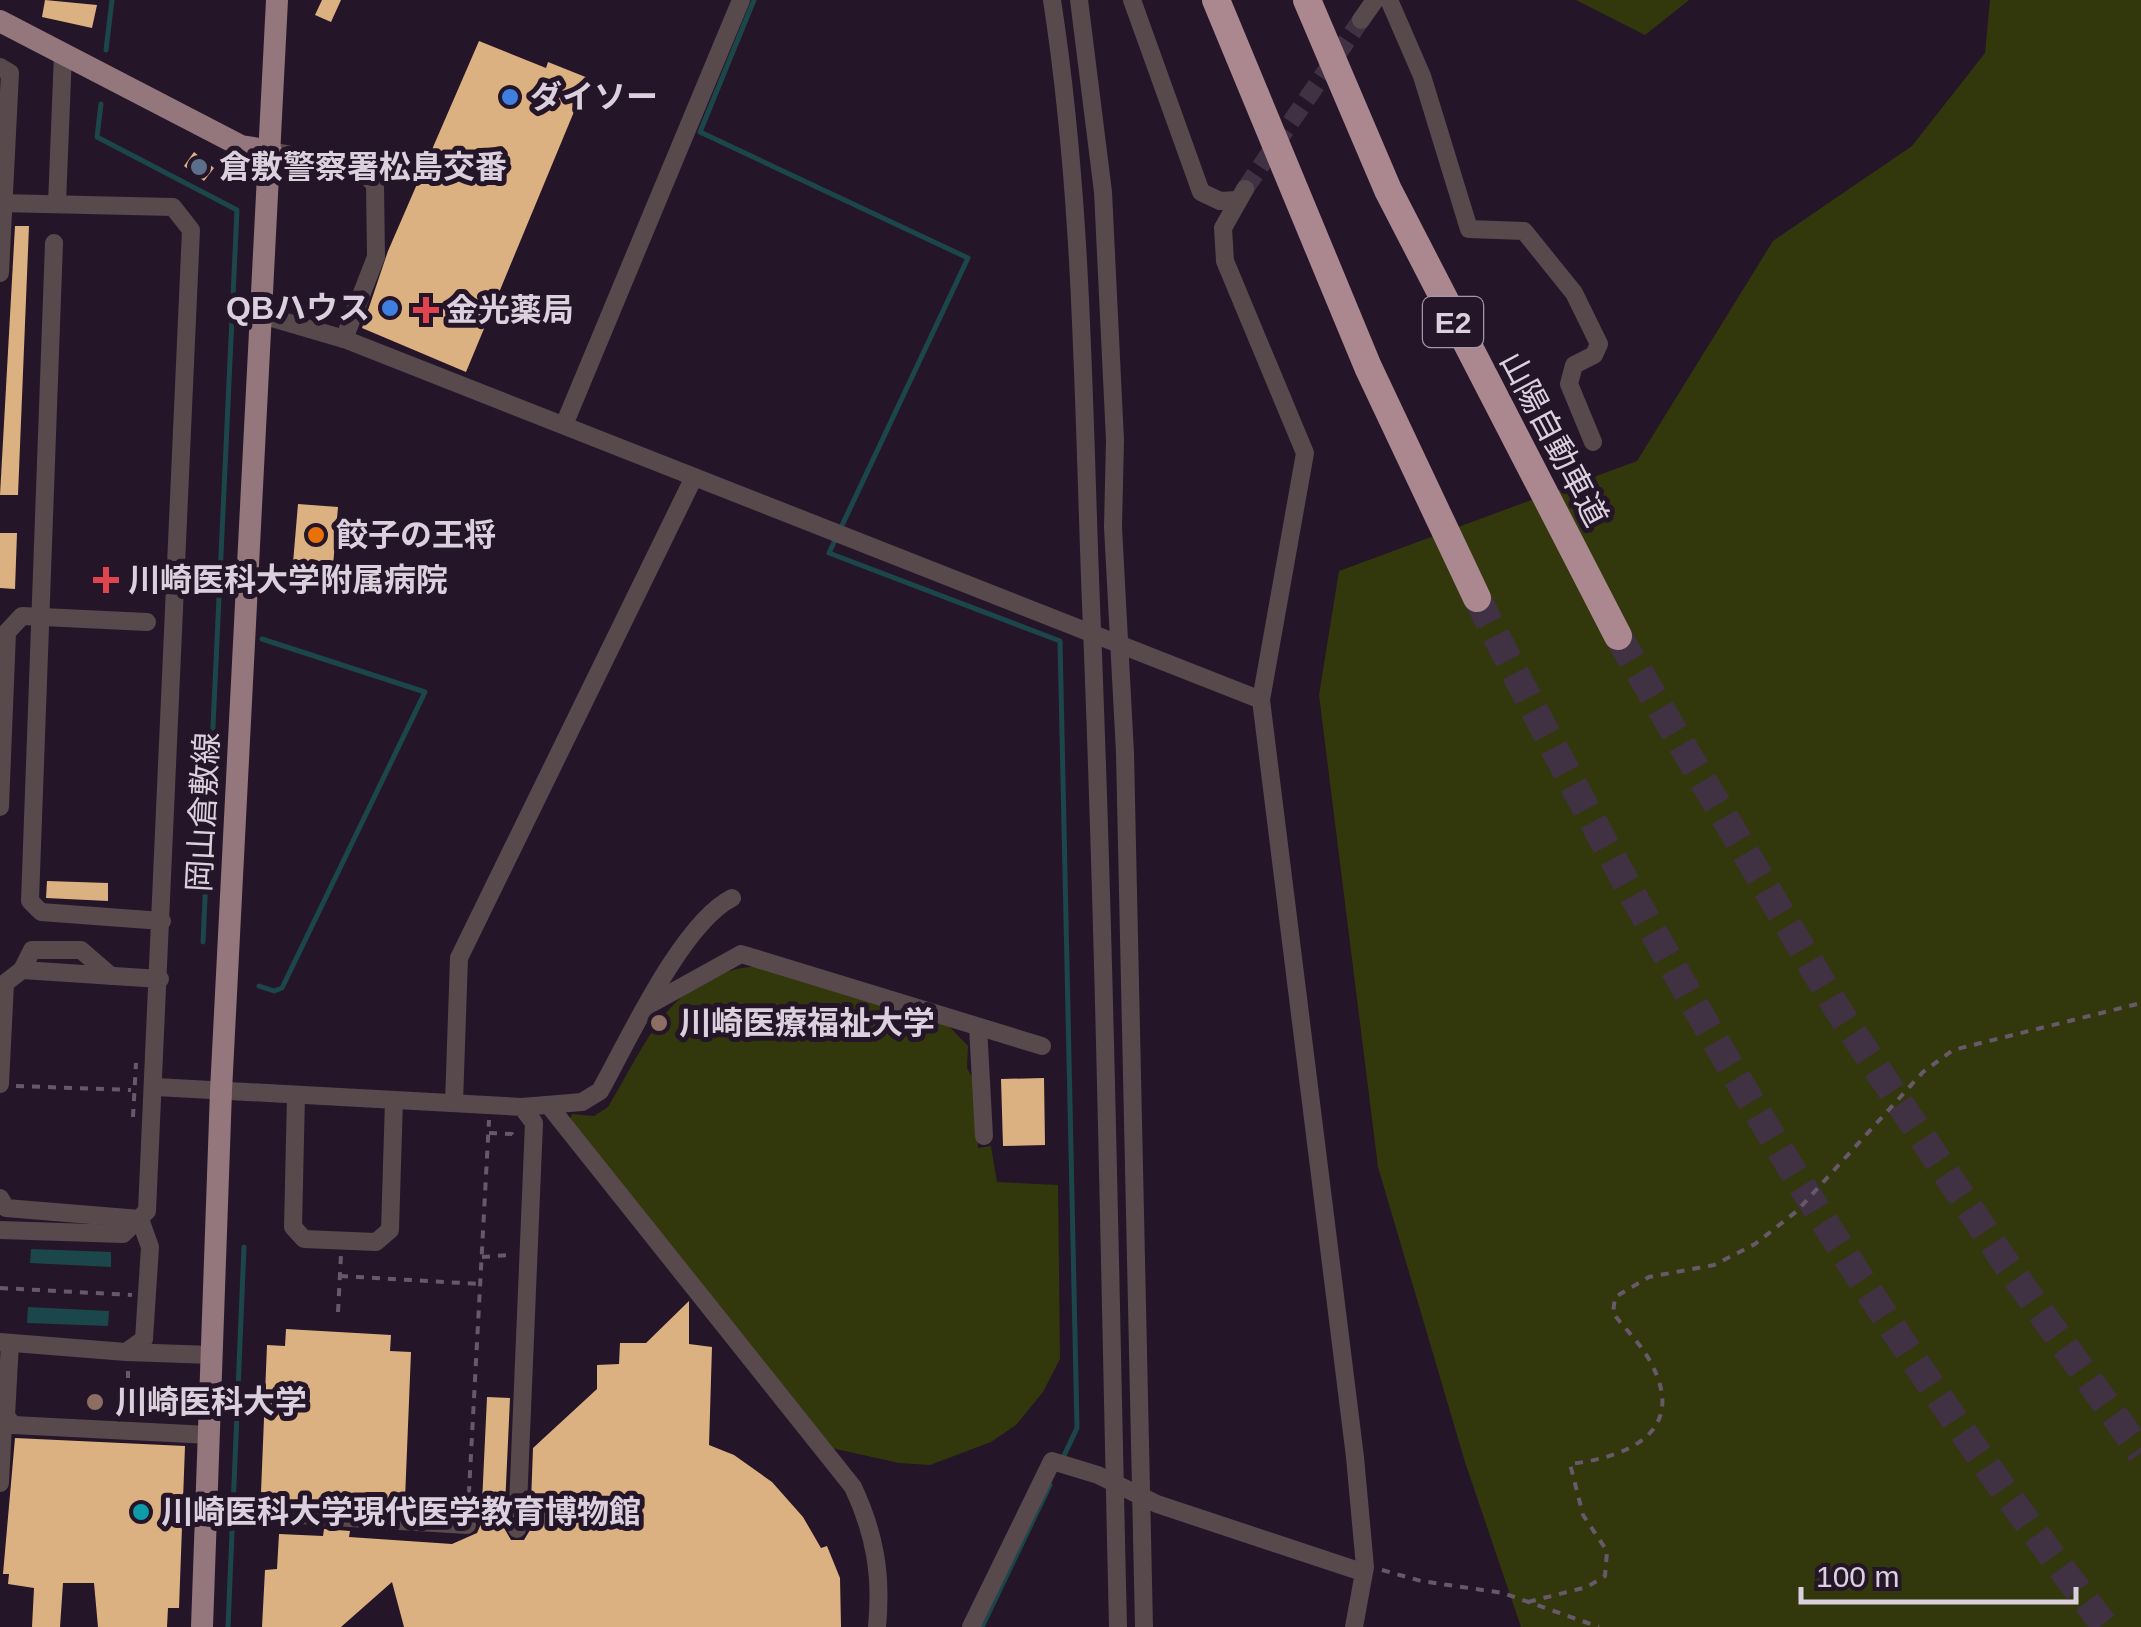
<svg xmlns="http://www.w3.org/2000/svg" width="2141" height="1627" font-family="Arial,'Noto Sans JP',sans-serif">
<style>
.green{fill:#32380b}
.water{fill:#1b474b}
.lines{fill:none;stroke-linecap:round;stroke-linejoin:round}
.stream{stroke:#1b474b;stroke-width:5}
.building{fill:#dcb181}
.minor-tunnel{stroke:#403143;stroke-width:18;stroke-dasharray:18 9;stroke-linecap:butt}
.highway-tunnel{stroke:#403143;stroke-width:28;stroke-dasharray:28 14;stroke-linecap:butt}
.path{stroke:#68596a;stroke-width:4;stroke-dasharray:8 8;stroke-linecap:butt}
.minor{stroke:#57494c;stroke-width:18}
.major{stroke:#93777c;stroke-width:22}
.highway{stroke:#ab888f;stroke-width:28}
.minor-bridge{stroke:#57494c;stroke-width:18}
.shop-dot{fill:#3f7fe0;stroke:#251528;stroke-width:4}
.service-dot{fill:#5c6f8a;stroke:#251528;stroke-width:4}
.health-dot{fill:#e0444e;stroke:#251528;stroke-width:4}
.food-dot{fill:#e8710a;stroke:#251528;stroke-width:4}
.education-dot{fill:#8d6e63;stroke:#251528;stroke-width:4}
.culture-dot{fill:#0f9aa8;stroke:#251528;stroke-width:4}
.labels{text-anchor:middle;dominant-baseline:central;stroke-width:10;stroke-linejoin:round;paint-order:stroke}
.shield{fill:#251528;stroke:#a498a7;stroke-width:2.5}
.shield-label{font-size:30px;font-weight:bold;fill:#dbd0dd}
.poi-label{font-size:32px;font-weight:bold;fill:#dbd0dd;stroke:#251528;text-anchor:start}
.street-label{font-size:32px;fill:#dbd0dd;stroke:#251528}
</style>
<rect width="100%" height="100%" fill="#251528"/>
<g class="green">
<path d="M1576 0H1689L1645 35Z"/>
<path d="M1990 0H2141V1627H1521L1465 1462 1378 1167 1319 695 1339 571 1637 461 1773 241 1912 146 1985 53Z"/>
<path d="M764 966 942 1019 968 1046 967 1068 978 1088V1148L991 1146 997 1182 1058 1185 1060 1359 1043 1392 1016 1425 991 1442 930 1465 899 1463 827 1447 569 1121 572 1114 594 1116 608 1107C649 1039 672 969 764 966Z"/>
</g>
<g class="water">
<path d="M31 1249 111 1252V1267L30 1263Z"/>
<path d="M28 1307 109 1311 108 1326 27 1323Z"/>
</g>
<g class="lines">
<g class="stream">
<path d="M754 0 700 132 968 258 829 553 1060 641 1077 1428 1061 1462"/>
<path d="M106 50 112 0"/>
<path d="M101 104 97 137 237 210 203 942"/>
<path d="M259 986 274 991 282 988 425 692 262 639"/>
<path d="M228 1627 244 1247"/>
<path d="M982 1627 1050 1485"/>
</g>
</g>
<g class="building">
<path d="M45 0 97 5 92 28 42 17Z"/>
<path d="M322 0H341L331 22 315 15Z"/>
<path d="M479 41 546 68 548 62 588 78 466 372 362 328 388 251Z"/>
<path d="M194 152 214 168 204 181 184 166Z"/>
<path d="M15 226H29L18 495H0Z"/>
<path d="M298 504 338 507 333 566 293 563Z"/>
<path d="M0 533H17L15 589 0 588Z"/>
<path d="M47 881 108 883V901L46 898Z"/>
<path d="M1044 1078 1045 1145 1003 1146 1001 1079Z"/>
<path d="M689 1301V1344L712 1347 709 1445 734 1455 772 1482 803 1517 821 1548 827 1546 840 1578 841 1627H404L392 1582 341 1627H262L265 1570 277 1569 279 1534 323 1536 324 1529 350 1531 349 1537 452 1544 477 1533 481 1524 487 1397 510 1398 504 1528 511 1540H524L530 1530 533 1448 597 1389V1365L619 1364 620 1343H646Z"/>
<path d="M286 1329 391 1335 390 1351 411 1352 405 1499H381V1507L277 1501V1493L261 1492 267 1345 285 1346Z"/>
<path d="M15 1438 185 1446 179 1608H168L167 1627H98L94 1583H63L60 1627H32L34 1588 8 1584 9 1574H3Z"/>
</g>
<g class="lines">
<path class="minor-tunnel" d="M1245 189 1361 20"/>
<g class="highway-tunnel">
<path d="M1477 598C1658 958 1859 1308 2106 1627"/>
<path d="M1618 636 1838 1010 2007 1265 2141 1453"/>
</g>
<g class="path">
<path d="M16 1086 131 1090"/>
<path d="M133 1117 136 1063"/>
<path d="M489 1133 512 1134 517 1139"/>
<path d="M482 1257 510 1255"/>
<path d="M340 1276 480 1284"/>
<path d="M0 1288 132 1295"/>
<path d="M338 1312 341 1255"/>
<path d="M128 1410V1371"/>
<path d="M468 1510 489 1120"/>
<path d="M1382 1570 1421 1581 1503 1593 1599 1627"/>
<path d="M1528 1602 1587 1587 1605 1576 1607 1551 1583 1515 1570 1464C1628 1457 1688 1432 1651 1363 1642 1345 1625 1329 1613 1313L1615 1297 1649 1277 1714 1265 1755 1244 1797 1211 1923 1072 1953 1050 2141 1003"/>
</g>
<g class="minor">
<path d="M1052 0C1083 201 1083 401 1091 604 1105 944 1110 1286 1118 1627"/>
<path d="M1079 0 1103 192 1115 440 1113 527 1125 753 1144 1627"/>
<path d="M1132 0 1201 192 1220 201 1237 200"/>
<path d="M1389 0 1422 76 1469 229 1524 231 1574 293 1599 344 1594 355 1574 365 1569 384 1593 442"/>
<path d="M1361 20 1375 0"/>
<path d="M0 67 10 73 0 273"/>
<path d="M271 151 360 168 375 185 376 257 344 339"/>
<path d="M1245 189 1223 228 1225 261 1305 453 1261 700 1355 1457 1365 1567 1354 1627"/>
<path d="M0 203 173 207 191 230 147 1211 123 1234 0 1230"/>
<path d="M57 204 63 53"/>
<path d="M54 243 30 901 41 912 162 921"/>
<path d="M262 315 344 339 1261 700"/>
<path d="M564 425 741 0"/>
<path d="M22 970 32 950H81L111 976"/>
<path d="M649 1005 741 954 1042 1046"/>
<path d="M978 1027 984 1136"/>
<path d="M0 1084 5 983 22 970 160 979"/>
<path d="M156 1087 522 1107 534 1123 517 1529"/>
<path d="M296 1095 293 1227 304 1239 376 1242 390 1230 394 1100"/>
<path d="M454 1103 459 958 694 477"/>
<path d="M522 1107 582 1102 600 1091C628 1041 682 923 732 898"/>
<path d="M550 1107 853 1487C875 1534 882 1575 877 1627"/>
<path d="M0 1198 6 1208 140 1219 150 1247 144 1339 126 1352 0 1342"/>
<path d="M10 1343 6 1416 13 1425 209 1435"/>
<path d="M126 1352 212 1355"/>
<path d="M0 1483 3 1425 8 1419"/>
<path d="M250 1512 467 1525"/>
<path d="M971 1627 1052 1461 1098 1475 1157 1504 1362 1572"/>
</g>
<g class="major">
<path d="M0 21 241 146 271 151"/>
<path d="M202 1627 221 1091 277 0"/>
</g>
<g class="highway">
<path d="M1216 0 1368 367 1477 598"/>
<path d="M1307 0 1388 190 1618 636"/>
</g>
<path class="minor-bridge" d="M0 807 7 632 22 616 147 622"/>
</g>
<g class="shop-dot">
<circle cx="510" cy="97" r="10"/>
<circle cx="390" cy="308" r="10"/>
</g>
<circle class="service-dot" cx="199" cy="167" r="10"/>
<g class="health-dot">
<path d="M421 295h10v10h10v10h-10v10h-10v-10h-10v-10h10z"/>
<path d="M101 565h10v10h10v10h-10v10h-10v-10h-10v-10h10z"/>
</g>
<circle class="food-dot" cx="316" cy="535" r="10"/>
<g class="education-dot">
<circle cx="659" cy="1023" r="10"/>
<circle cx="95" cy="1402" r="10"/>
</g>
<circle class="culture-dot" cx="141" cy="1512" r="10"/>
<g class="labels">
<rect class="shield" x="1423" y="297" width="60" height="50" rx="8"/>
<g class="shield-label">
<text x="1453" y="322">E2</text>
</g>
<g class="poi-label">
<text x="530" y="97">ダイソー</text>
<text x="219" y="167">倉敷警察署松島交番</text>
<text x="370" y="308" text-anchor="end">QBハウス</text>
<text x="446" y="310">金光薬局</text>
<text x="336" y="535">餃子の王将</text>
<text x="128" y="580">川崎医科大学附属病院</text>
<text x="679" y="1023">川崎医療福祉大学</text>
<text x="115" y="1402">川崎医科大学</text>
<text x="161" y="1512">川崎医科大学現代医学教育博物館</text>
</g>
<g class="street-label">
<text transform="translate(1554 439) rotate(62)">山陽自動車道</text>
<text transform="translate(203 812) rotate(-87)">岡山倉敷線</text>
</g>
</g>
<path d="M1801 1587v15h275v-15" fill="none" stroke="#dbd0dd" stroke-width="5"/>
<text x="1816" y="1587" font-size="30" fill="#dbd0dd" stroke="#251528" stroke-width="8" paint-order="stroke">100 m</text>
</svg>
